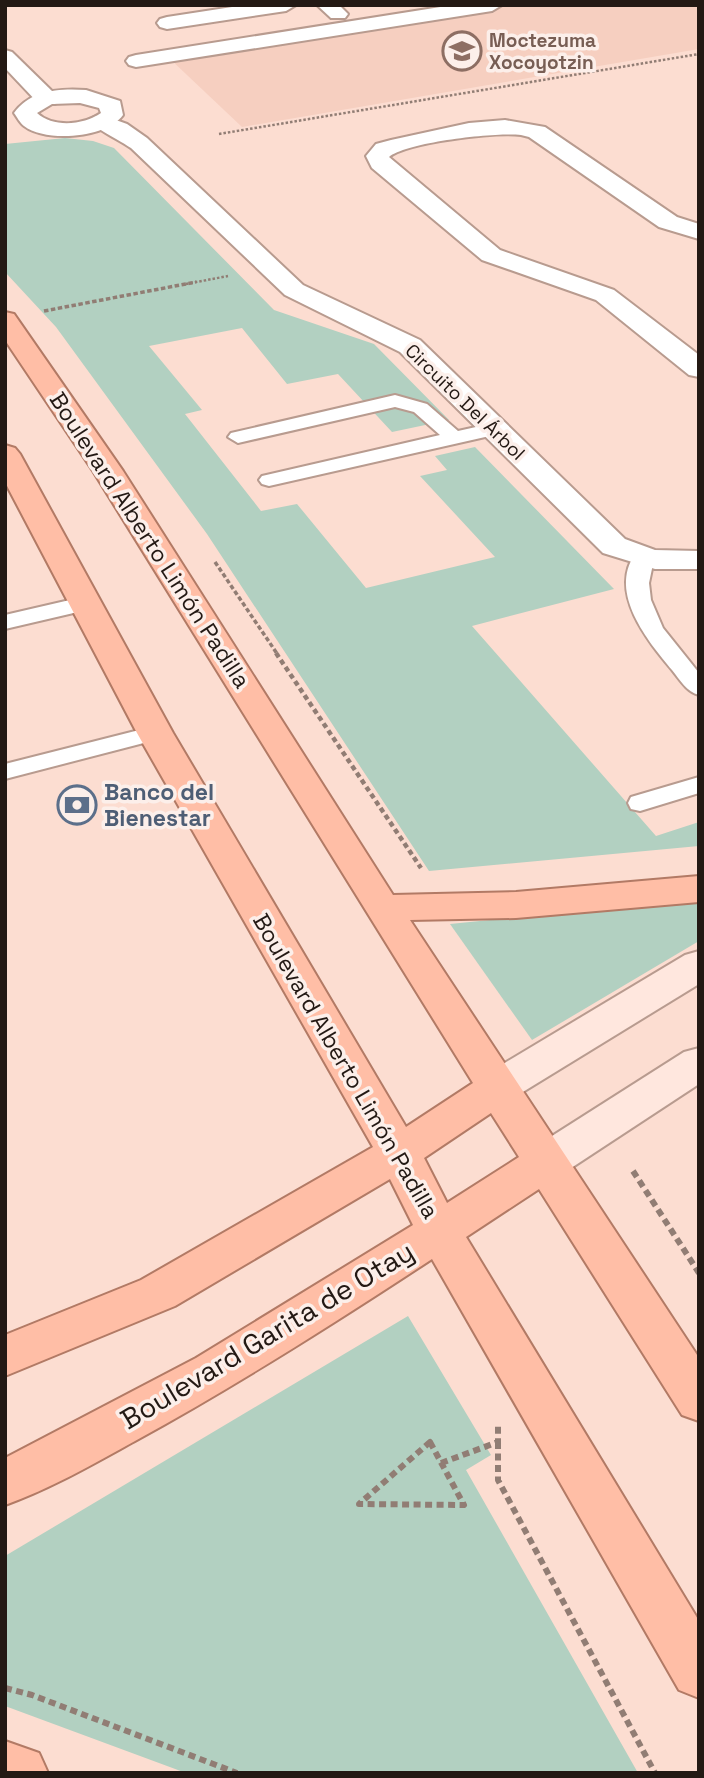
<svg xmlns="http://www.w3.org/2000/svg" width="704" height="1778" font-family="'Space Grotesk',sans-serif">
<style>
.built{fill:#f6cfc0}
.green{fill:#b2d0c1}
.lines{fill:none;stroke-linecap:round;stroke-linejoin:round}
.service-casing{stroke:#b89b8f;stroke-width:4}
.pedestrian-casing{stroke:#b89b8f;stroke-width:4}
.minor-casing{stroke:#b89b8f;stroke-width:4}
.tertiary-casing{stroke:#b89b8f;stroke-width:4}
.secondary-casing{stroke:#b89b8f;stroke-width:4}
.trunk-casing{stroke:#b27a65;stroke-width:4}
.path-far3{stroke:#917d74;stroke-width:2.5;stroke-dasharray:2.5 2;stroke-linecap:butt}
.path-far2{stroke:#917d74;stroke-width:3.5;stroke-dasharray:4.5 2.5;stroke-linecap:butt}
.path-far1{stroke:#917d74;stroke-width:4.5;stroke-dasharray:5 3.5;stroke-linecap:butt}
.path{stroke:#917d74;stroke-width:6;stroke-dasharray:7 4.5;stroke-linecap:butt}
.service{fill:#fff;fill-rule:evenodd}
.pedestrian{fill:#fff;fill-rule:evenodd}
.minor{fill:#fff;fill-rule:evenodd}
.tertiary{fill:#fff;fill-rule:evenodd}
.secondary{fill:#ffe7de;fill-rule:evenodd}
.trunk{fill:#ffbea6;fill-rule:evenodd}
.labels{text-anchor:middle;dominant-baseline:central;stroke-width:7;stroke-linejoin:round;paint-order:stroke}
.far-education-label{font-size:19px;font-weight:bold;fill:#785e54;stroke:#fcefea;text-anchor:start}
.far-street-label{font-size:19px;fill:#231914;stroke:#fcefea}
.street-label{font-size:23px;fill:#231914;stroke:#fcefea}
.service-label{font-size:23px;font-weight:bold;fill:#4e5e75;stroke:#fcefea;text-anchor:start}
.near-street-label{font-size:28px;fill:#231914;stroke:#fcefea}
</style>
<rect width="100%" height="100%" fill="#fcddd1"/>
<path class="built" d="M514 5H699V49L242 127 169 58Z"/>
<g class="green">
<path d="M65 138 93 141 114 148 274 310 374 344 449 420 392 432 338 374 287 384 242 328 149 346 202 410 185 414 261 511 297 504 366 588 495 557 420 476 447 470 435 456 475 447 614 589 472 626 656 836 699 822V846L429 871 207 534 56 327 5 272V144Z"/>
<path d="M699 899V941L532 1040 450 924Z"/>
<path d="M408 1316 491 1455 466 1470 638 1773H186L5 1706V1556Z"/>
</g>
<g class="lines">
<g class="service-casing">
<g id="service">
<path d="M395 395 427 404 458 431 494 423 504 429 494 435 269 486 262 484 259 480 262 476 440 435 414 412 395 407 238 443 228 437 231 433Z"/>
<path d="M643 553 651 554 654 559 649 583 651 600 663 628 699 673V695C687 692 680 680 672 670 648 641 608 593 635 554Z"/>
<path d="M87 596 95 598 98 603 95 608 5 629V615Z"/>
<path d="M155 726 163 728 167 733 163 738 5 779V764Z"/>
<path d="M699 777V793L640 811 631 809 628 803 631 797Z"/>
</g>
</g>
<g class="pedestrian-casing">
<path id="pedestrian" d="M453 5H502L492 11 136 67 129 65 126 61 129 57 136 55Z"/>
</g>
<g class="minor-casing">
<g id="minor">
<path d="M245 5H296L286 11 167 29 160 27 157 23 160 19 167 17Z"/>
<path d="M317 5H339L348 14 345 18H331Z"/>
<path d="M5 50 12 52 55 94 58 99 55 104H39L5 68Z"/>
<path d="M102 115 127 124 147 138 303 285 420 340 625 539 655 550 699 551V569H655L603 553 400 352 285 295 131 148C121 141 96 129 91 122L94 117Z"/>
<path d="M505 120 545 127 677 217 699 224V239L659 227 529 137 521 135C496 132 407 142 389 157L500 250 614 290 699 355V377L689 375 596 300 482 260 372 168 366 156 376 144 391 140 469 123Z"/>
</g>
</g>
<g class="tertiary-casing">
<path id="tertiary" d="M86 90 120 101 123 115C107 138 46 143 24 126 20 123 17 117 14 113 30 90 60 88 86 90ZM80 103 99 108 101 113C84 125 53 128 37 113L52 104Z"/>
</g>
<g class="secondary-casing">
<g id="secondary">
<path d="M699 951V984L513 1098 498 1103 483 1098 477 1087 483 1076 685 955Z"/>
<path d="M699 1048V1084L562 1174 546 1179 530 1174 524 1162 530 1150 684 1052Z"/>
</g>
</g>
<g class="trunk-casing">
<g id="trunk">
<path d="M5 312 14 314 123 471 393 895 516 892 699 876V902L516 918 410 920 699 1358V1421L682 1415 539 1189 466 1237 699 1621V1698L679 1690 432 1259C335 1323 237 1385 135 1441 93 1464 50 1489 5 1505V1458L196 1358 413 1225 390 1179 175 1306 5 1376V1335L141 1280 373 1147 137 733 5 482V445L15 448 20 454 173 733 406 1127 473 1083 93 471 5 340ZM491 1113 519 1157 447 1203 424 1158Z"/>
<path d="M5 1741 39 1753 48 1773H5Z"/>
</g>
</g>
<g class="path-far3">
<path d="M219 134 699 54"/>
<path d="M186 284 228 276"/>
</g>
<g class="path-far2">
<path d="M44 311 196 282"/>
<path d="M215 562 278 655"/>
</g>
<path class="path-far1" d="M276 653 421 868"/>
<g class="path">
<path d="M633 1171 699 1273"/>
<path d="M430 1442 464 1505 359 1504Z"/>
<path d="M498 1442V1480L655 1773"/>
<path d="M441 1463 498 1442V1426"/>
<path d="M5 1688 32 1695 237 1773"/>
</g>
<use href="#service" class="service"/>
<use href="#pedestrian" class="pedestrian"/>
<use href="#minor" class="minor"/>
<use href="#tertiary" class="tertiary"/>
<use href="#secondary" class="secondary"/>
<use href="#trunk" class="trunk"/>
</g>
<defs>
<g id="school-ring" transform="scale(2.0125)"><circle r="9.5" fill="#fcefea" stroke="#8d6e63" stroke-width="1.5"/><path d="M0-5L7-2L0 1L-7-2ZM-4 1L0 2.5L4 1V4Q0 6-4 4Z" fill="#8d6e63"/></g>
<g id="bank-ring" transform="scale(2.0125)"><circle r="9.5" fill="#fcefea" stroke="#5c6f8a" stroke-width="1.5"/><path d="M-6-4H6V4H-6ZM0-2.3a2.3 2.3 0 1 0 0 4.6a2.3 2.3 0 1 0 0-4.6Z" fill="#5c6f8a"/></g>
</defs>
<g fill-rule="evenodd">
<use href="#school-ring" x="462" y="51"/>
<use href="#bank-ring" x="77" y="805"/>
</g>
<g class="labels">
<g class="far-education-label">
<text x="489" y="40">Moctezuma<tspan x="489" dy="22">Xocoyotzin</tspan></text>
</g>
<g class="far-street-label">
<text transform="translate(465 402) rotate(44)">Circuito Del Árbol</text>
</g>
<g class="street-label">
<text transform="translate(150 540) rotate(57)">Boulevard Alberto Limón Padilla</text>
<text transform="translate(346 1066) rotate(60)">Boulevard Alberto Limón Padilla</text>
</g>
<g class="service-label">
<text x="104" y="792">Banco del<tspan x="104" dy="26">Bienestar</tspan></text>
</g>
<g class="near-street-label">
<text transform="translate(267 1335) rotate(-31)">Boulevard Garita de Otay</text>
</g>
</g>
<rect width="704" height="1778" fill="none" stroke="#231914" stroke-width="14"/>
</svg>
